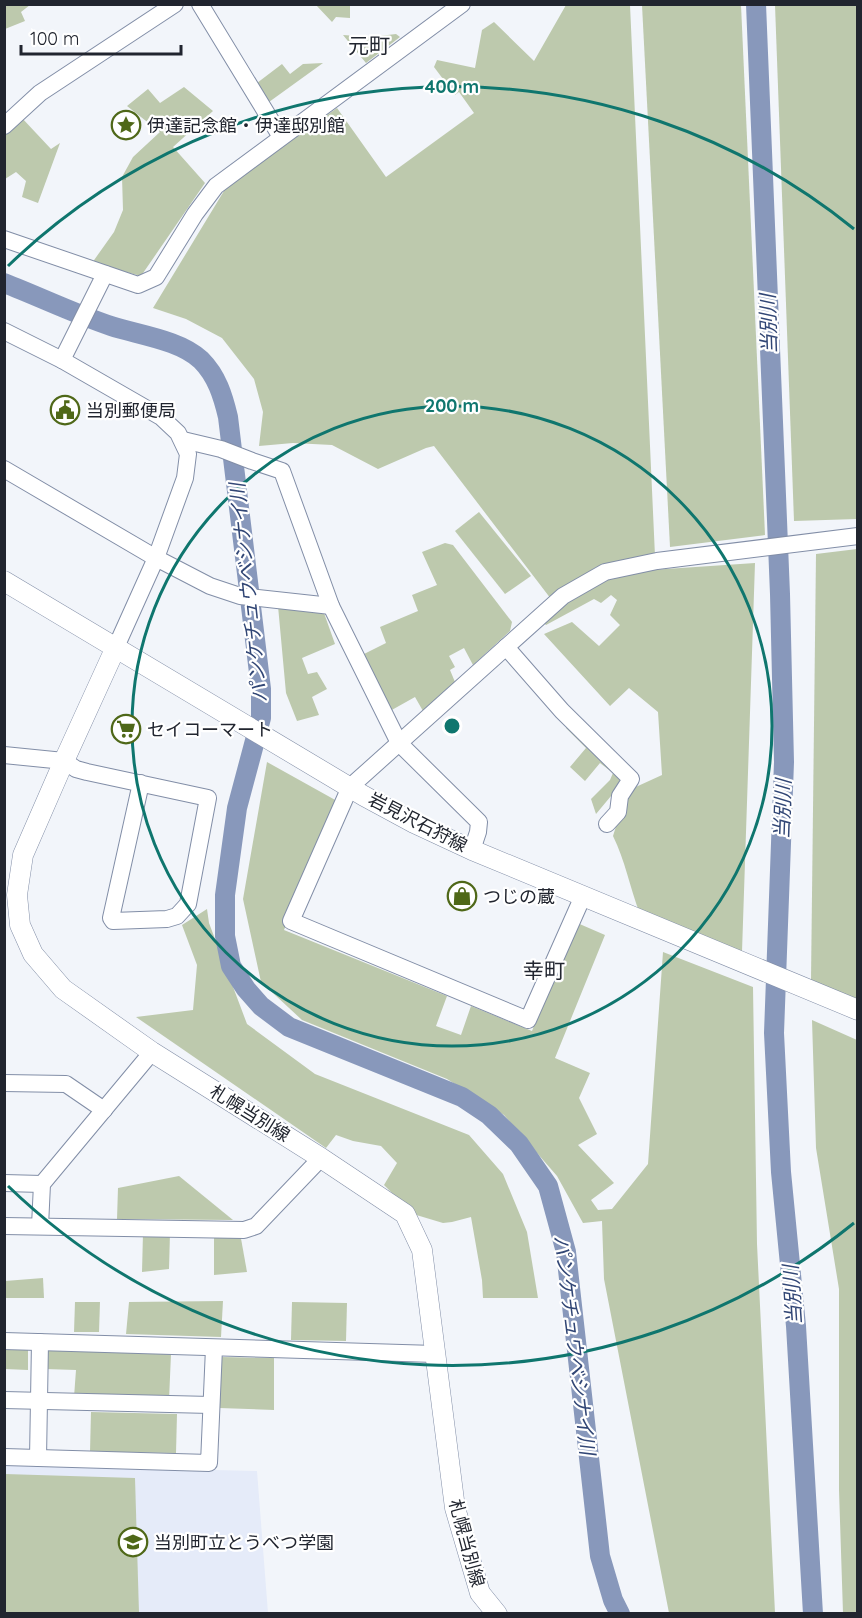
<svg xmlns="http://www.w3.org/2000/svg" width="862" height="1618" font-family="Quicksand,'Noto Sans JP',sans-serif">
<style>
.built{fill:#e5ebf9}
.green{fill:#bdc9ad}
.lines{fill:none;stroke-linecap:round;stroke-linejoin:round}
.river{stroke:#8898bb;stroke-width:20}
.minor-casing{stroke:#828ea7;stroke-width:18}
.major-casing{stroke:#828ea7;stroke-width:21}
.minor{stroke:#fff;stroke-width:16}
.major{stroke:#fff;stroke-width:20}
.ring{fill:none;stroke:#0f766e;stroke-width:3}
.labels{text-anchor:middle;dominant-baseline:central;stroke-width:4.5;stroke-linejoin:round;paint-order:stroke}
.poi-label{font-size:18px;fill:#21252f;stroke:#fff;text-anchor:start}
.street-label{font-size:18px;fill:#21252f;stroke:#fff}
.water-label{font-size:20px;font-style:italic;fill:#314675;stroke:#fff}
.quarter-label{font-size:21px;fill:#21252f;stroke:#fff}
.centre{fill:#0f766e;stroke:#fff;stroke-width:3}
.ring-label{font-size:18px;text-anchor:middle;font-weight:bold;fill:#0f766e;stroke:#fff;stroke-width:4.5;stroke-linejoin:round;paint-order:stroke}
</style>
<rect width="100%" height="100%" fill="#f2f5fa"/>
<path class="built" d="M5 1465 257 1471 268 1613 5 1614Z"/>
<g class="green">
<path d="M5 4 30 5 21 12 25 21 5 29Z"/>
<path d="M316 5H347L350 6V18L336 17 332 22Z"/>
<path d="M566 5H630L655 556 596 567 551 599 434 446 426 448 378 469 332 445 293 443 259 446 263 412 254 379 222 338 186 319 153 308 227 186 337 108 386 177 474 113 459 92 455 95 434 67 437 60 475 68 482 30 494 22 534 61Z"/>
<path d="M642 5H741L765 535 670 547Z"/>
<path d="M775 5H857V519L794 521Z"/>
<path d="M396 34 400 37 366 63 343 35 371 37Z"/>
<path d="M323 63 269 102 257 83 282 64 290 74 303 64Z"/>
<path d="M184 87 213 111 173 147 205 183 141 276 92 263 114 232 123 210 122 177 133 157 160 132 127 106 148 89 160 103Z"/>
<path d="M21 117 51 149 60 143 38 203 22 197 26 181 16 172 5 179V132Z"/>
<path d="M479 512 531 576 505 594 455 531Z"/>
<path d="M445 543 453 545 512 622 510 631 473 665 464 648 449 656 455 667 450 670 455 682 423 711 415 697 390 711 362 655 386 643 380 627 418 611 412 595 437 585 422 552Z"/>
<path d="M857 549V1000L811 980 816 554Z"/>
<path d="M755 563 742 952 640 914C630 888 625 860 613 836L627 791 662 775 658 712 629 688 610 706 544 634 572 622 599 646 620 625 610 615 617 600 611 595 601 603 594 599 546 625 543 622 570 599 608 577 651 570Z"/>
<path d="M278 606 324 613 335 644 302 658 308 674 317 672 327 689 312 697 319 715 297 721 286 693Z"/>
<path d="M570 724 626 778 596 814 591 799 610 780 613 773 600 763 585 781 570 767 586 748 566 728Z"/>
<path d="M267 762 337 801 284 930 447 996 436 1026 461 1035 471 1006 532 1031 575 922 605 935 555 1058 590 1073 579 1098 597 1134 578 1145 614 1183 591 1200 598 1210 612 1209 648 1164 663 952 753 987 757 1244 775 1613H669L604 1279 602 1221 583 1223 557 1176 504 1115 447 1079 302 1020 261 982 243 899Z"/>
<path d="M207 909 209 923 247 1024 315 1074 469 1135 503 1174 527 1232 538 1298H483L482 1280 471 1217 452 1222 443 1223 413 1214 384 1185 397 1163 381 1146 353 1141 336 1135 326 1148 136 1017 193 1010 197 965 182 925Z"/>
<path d="M812 1020 857 1040V1613H843L839 1490V1289L816 1148Z"/>
<path d="M179 1176 233 1220 117 1219 118 1188Z"/>
<path d="M143 1233H170L169 1269 142 1272Z"/>
<path d="M214 1233H240L247 1272 214 1275Z"/>
<path d="M43 1278 44 1298H5V1281Z"/>
<path d="M223 1301 221 1337 126 1334 129 1302Z"/>
<path d="M75 1302H100L99 1332H74Z"/>
<path d="M292 1302 347 1303 346 1341 291 1340Z"/>
<path d="M5 1348 28 1349V1370L5 1369Z"/>
<path d="M47 1350 171 1354 169 1400 74 1397 76 1370 45 1369Z"/>
<path d="M221 1357 274 1358V1410L219 1408Z"/>
<path d="M91 1412 177 1414 176 1453 90 1452Z"/>
<path d="M5 1474 135 1478 139 1613H5Z"/>
</g>
<g class="lines">
<g class="river">
<path d="M756 4 780 594 784 762 774 1033 781 1172 796 1326 813 1614"/>
<path d="M4 283C40 297 75 314 111 326 139 335 180 340 201 360 217 376 223 396 228 417L261 689V718L237 808 225 895V936L231 966 246 989 261 1006 289 1027 462 1097 489 1115 519 1144 548 1186 566 1252 600 1556 613 1600 620 1614"/>
</g>
<g class="minor-casing">
<g id="minor">
<path d="M200 4 281 137"/>
<path d="M4 126 40 93 175 4"/>
<path d="M4 239 138 285 156 277 195 214 216 186 462 4"/>
<path d="M4 331 62 360 161 417 178 433 188 454 185 478 156 558 116 647"/>
<path d="M62 360 105 274"/>
<path d="M183 440 221 449 252 461 282 471 331 606 399 743 479 822 478 832 472 850"/>
<path d="M4 469 156 558 210 586 240 596 331 606"/>
<path d="M506 647 562 711 631 779 620 796 618 812 607 824"/>
<path d="M4 755 64 761 76 769 87 772 208 798 188 904 177 916 167 919 113 921 111 918 141 783"/>
<path d="M583 896 528 1020 291 921 350 787 563 596 605 572 657 561 858 536"/>
<path d="M4 1083 66 1084 104 1110"/>
<path d="M4 1183 42 1184"/>
<path d="M4 1226 244 1230 256 1226 321 1158"/>
<path d="M40 1226 42 1184 152 1052"/>
<path d="M4 1341 435 1354"/>
<path d="M4 1400 211 1405"/>
<path d="M4 1457 209 1463 214 1348"/>
<path d="M38 1458 40 1342"/>
</g>
</g>
<g class="major-casing">
<g id="major">
<path d="M4 581 364 796 414 823 472 850 858 1010"/>
<path d="M116 647 64 761 23 855 17 895 20 925 33 954 63 989 152 1052 321 1158 405 1214 422 1250 455 1508 480 1593 497 1614"/>
</g>
</g>
<use href="#minor" class="minor"/>
<use href="#major" class="major"/>
</g>
<g class="ring">
<circle cx="452" cy="726" r="320"/>
<path d="M854 1223A639 639 0 0 1 8 1186M8 266A639 639 0 0 1 854 229"/>
</g>
<defs>
<g id="sight-ring" transform="scale(1.5)"><circle r="9.5" fill="#fff" stroke="#4f6818" stroke-width="1.5"/><path d="M0-6L1.8-2.2L6-1.7L2.9 1.2L3.7 5.4L0 3.3L-3.7 5.4L-2.9 1.2L-6-1.7L-1.8-2.2Z" fill="#4f6818"/></g>
<g id="civic-ring" transform="scale(1.5)"><circle r="9.5" fill="#fff" stroke="#4f6818" stroke-width="1.5"/><path d="M-.6-6.5H3V-4.5H.6V-3L4-1V1h2V6H-6V1h2V-1L-.6-3ZM-1.2 2.5V6h2.4V2.5Z" fill="#4f6818"/></g>
<g id="supermarket-ring" transform="scale(1.5)"><circle r="9.5" fill="#fff" stroke="#4f6818" stroke-width="1.5"/><path d="M-6-5.5h2.5l.6 2H6L4.5 2H-2.5L-4.4-4H-6ZM-1.5 3.2a1.3 1.3 0 1 0 .1 0ZM3 3.2a1.3 1.3 0 1 0 .1 0Z" fill="#4f6818"/></g>
<g id="shop-ring" transform="scale(1.5)"><circle r="9.5" fill="#fff" stroke="#4f6818" stroke-width="1.5"/><path d="M-5-2.5h2.3a2.7 3.5 0 0 1 5.4 0H5L5.5 6h-11ZM-1.5-2.5h3a1.5 2.3 0 0 0-3 0Z" fill="#4f6818"/></g>
<g id="school-ring" transform="scale(1.5)"><circle r="9.5" fill="#fff" stroke="#4f6818" stroke-width="1.5"/><path d="M0-5L7-2L0 1L-7-2ZM-4 1L0 2.5L4 1V4Q0 6-4 4Z" fill="#4f6818"/></g>
</defs>
<g fill-rule="evenodd">
<use href="#sight-ring" x="126" y="125"/>
<use href="#civic-ring" x="65" y="410"/>
<use href="#supermarket-ring" x="126" y="729"/>
<use href="#shop-ring" x="462" y="896"/>
<use href="#school-ring" x="133" y="1542"/>
</g>
<g class="labels">
<g class="poi-label">
<text x="147" y="125">伊達記念館・伊達邸別館</text>
<text x="86" y="410">当別郵便局</text>
<text x="147" y="729">セイコーマート</text>
<text x="483" y="896">つじの蔵</text>
<text x="154" y="1542">当別町立とうべつ学園</text>
</g>
<g class="street-label">
<text transform="translate(418 822) rotate(27)">岩見沢石狩線</text>
<text transform="translate(250 1113) rotate(32)">札幌当別線</text>
<text transform="translate(467 1543) rotate(75)">札幌当別線</text>
</g>
<g class="water-label">
<text transform="translate(768 324) rotate(-92)">当別川</text>
<text transform="translate(248 593) rotate(-96)">パンケチュウベシナイ川</text>
<text transform="translate(782 809) rotate(-88)">当別川</text>
<text transform="translate(792 1295) rotate(-94)">当別川</text>
<text transform="translate(575 1345) rotate(83)">パンケチュウベシナイ川</text>
</g>
<g class="quarter-label">
<text x="369" y="45">元町</text>
<text x="544" y="970">幸町</text>
</g>
</g>
<circle cx="452" cy="726" r="9" class="centre"/>
<g class="ring-label">
<text x="452" y="93">400 m</text>
<text x="452" y="412">200 m</text>
</g>
<rect width="862" height="1618" fill="none" stroke="#21252f" stroke-width="12"/>
<path d="M21 45v9h160v-9" fill="none" stroke="#21252f" stroke-width="3"/>
<text x="30" y="45" font-size="18" fill="#21252f" stroke="#ffffff" stroke-width="4.5" paint-order="stroke">100 m</text>
</svg>
